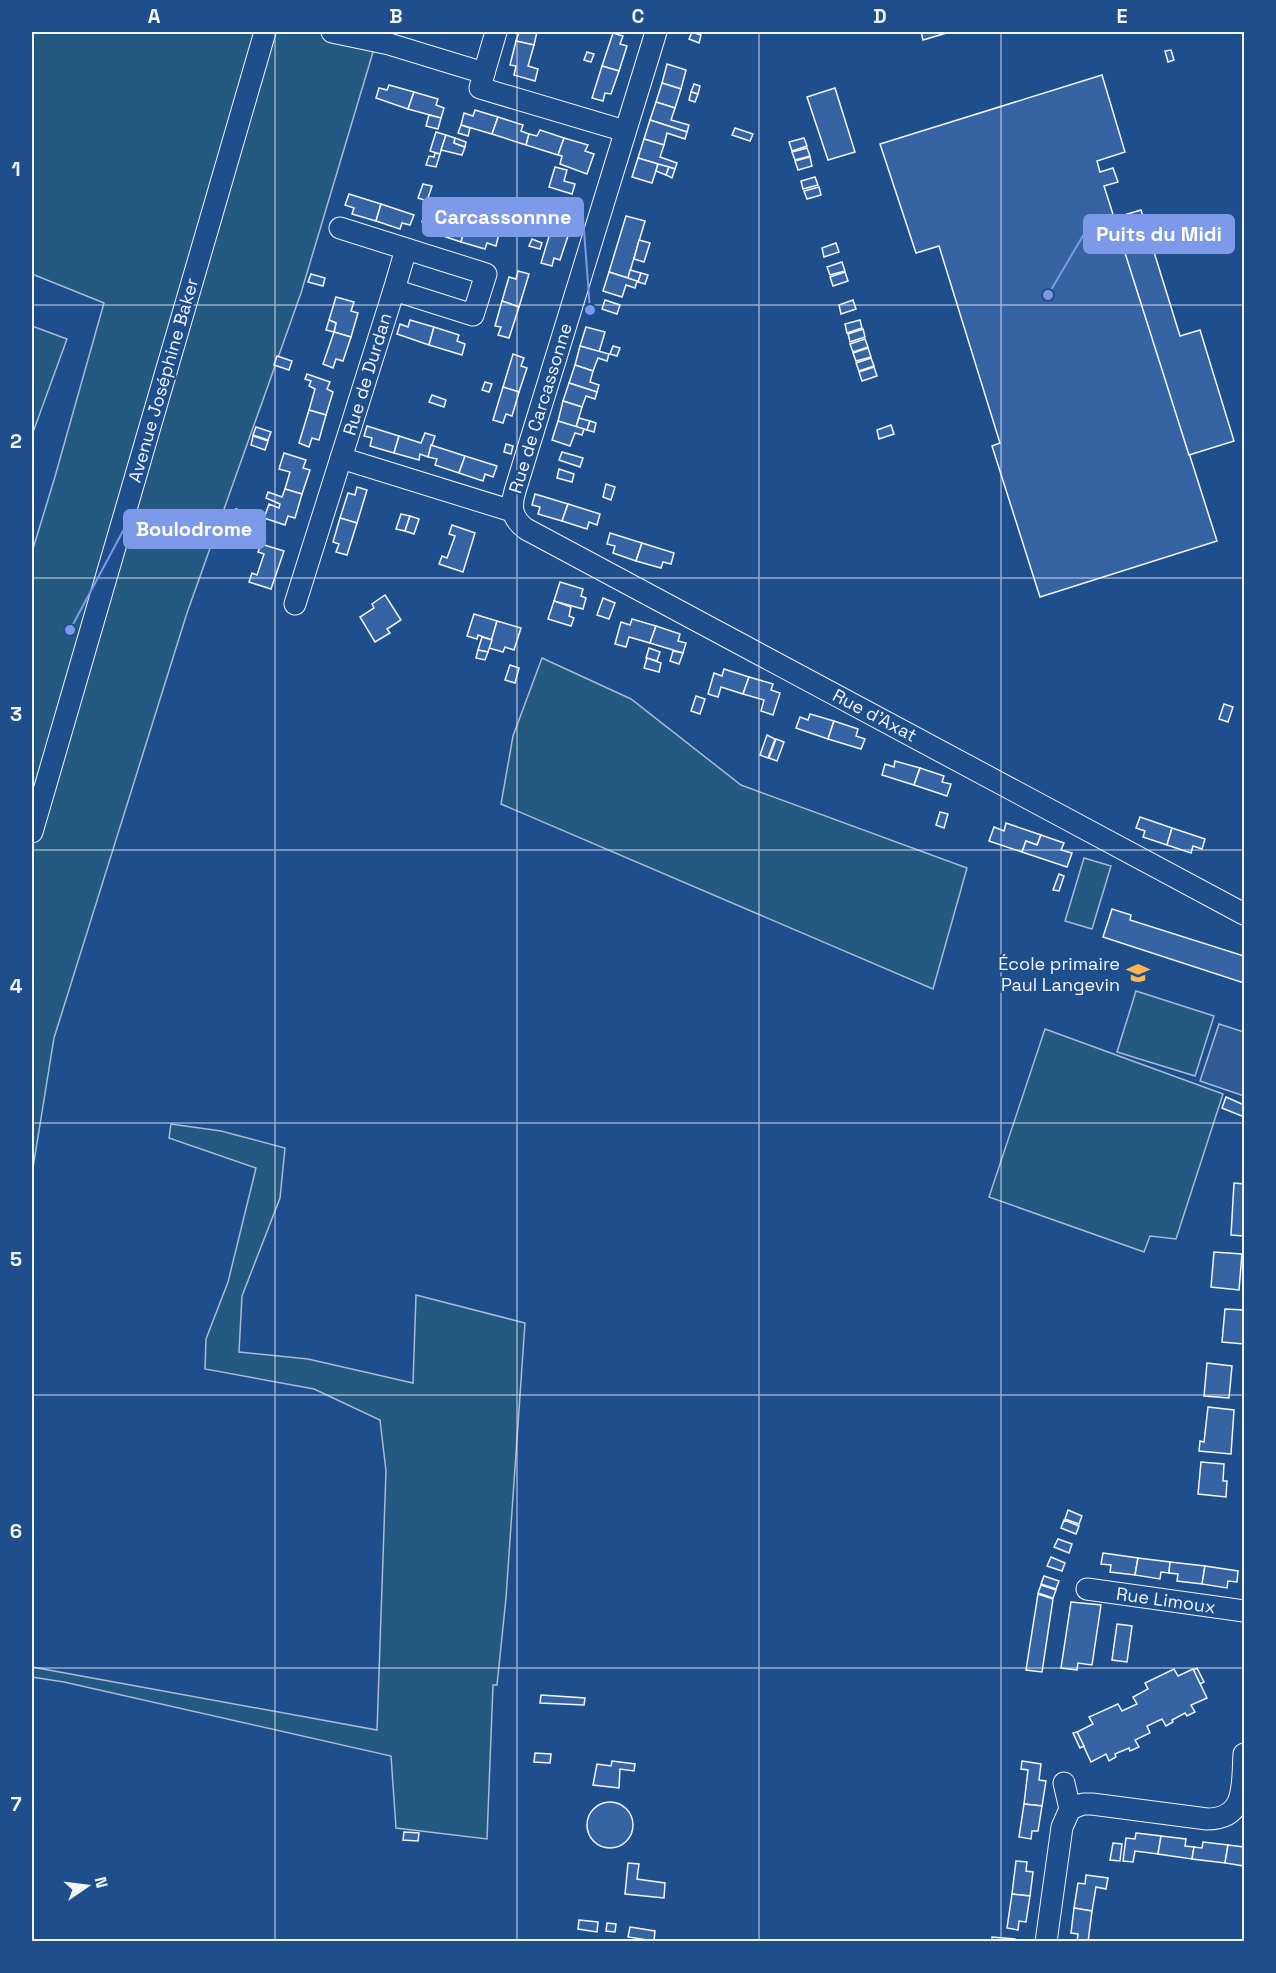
<svg xmlns="http://www.w3.org/2000/svg" width="1276" height="1973" font-family="'Space Grotesk',sans-serif">
<style>
.green{fill:#245a82;stroke:#a8bbd7;stroke-width:1.5}
.parking{fill:#305b95;stroke:#a8bbd7;stroke-width:1.5}
.building{fill:#3563a3;stroke:#f2f6ff;stroke-width:1.5}
.lines{fill:none;stroke-linecap:round;stroke-linejoin:round}
.minor-casing{stroke:#f2f6ff;stroke-width:23}
.minor{stroke:#1f4e8c;stroke-width:21}
.grid{fill:none;stroke:#f2f6ff;stroke-width:1.5;stroke-opacity:0.55}
.labels{text-anchor:middle;dominant-baseline:central;stroke-width:4.5;stroke-linejoin:round;paint-order:stroke}
.street-label{font-size:18px;fill:#f2f6ff;stroke:#1f4e8c}
.poi-label{font-size:18px;fill:#f2f6ff;stroke:#1f4e8c;text-anchor:end}
.leader{fill:none;stroke:#7d9aea;stroke-width:2}
.callout-dot{fill:#7d9aea;stroke:#1f4e8c;stroke-width:2}
.callout{fill:#7d9aea;stroke:#7d9aea;stroke-width:2}
.callout-label{font-size:20px;text-anchor:middle;font-weight:bold;fill:#fff}
.neatline{fill:none;stroke:#f2f6ff;stroke-width:2}
.grid-label{font-size:20px;text-anchor:middle;font-weight:bold;fill:#f2f6ff}
</style>
<rect width="100%" height="100%" fill="#1f4e8c"/>
<g class="green">
<path d="M32 32H379L301 293 187 613 54 1038 32 1174V552L54 480 104 303 32 274Z"/>
<path d="M32 326 67 339 32 435Z"/>
<path d="M542 658 631 699 741 785 967 868 933 989 501 804 513 736Z"/>
<path d="M1084 858 1111 866 1092 929 1065 921Z"/>
<path d="M1136 991 1214 1016 1195 1076 1117 1052Z"/>
<path d="M1045 1029 1223 1094 1176 1239 1150 1236 1144 1252 989 1197Z"/>
<path d="M171 1124 221 1131 285 1148 280 1198 242 1296 239 1352 308 1359 413 1383 416 1295 525 1323 506 1598 497 1685H493L487 1839 396 1828 391 1756 64 1682 32 1677V1667L377 1730 386 1471 380 1420 314 1389 205 1369 206 1339 228 1282 256 1168 169 1138Z"/>
</g>
<path class="parking" d="M1219 1024 1244 1032V1096L1200 1081Z"/>
<g class="building">
<path d="M519 32H537L534 45 516 41Z"/>
<path d="M692 32 701 35 699 43 689 39Z"/>
<path d="M921 32H950L923 40Z"/>
<path d="M613 33 623 36 620 44 627 46 619 71 602 66Z"/>
<path d="M516 41 534 45 528 66 538 69 535 81 514 75 516 66 510 65Z"/>
<path d="M1171 50 1174 60 1168 62 1165 51Z"/>
<path d="M587 52 594 54 591 62 584 60Z"/>
<path d="M667 64 686 70 681 89 662 83Z"/>
<path d="M602 66 619 71 611 94 605 93 603 101 592 98Z"/>
<path d="M1102 75 1125 152 1097 161 1100 172 1113 168 1118 182 1104 186 1217 541 1040 597 992 446 1000 443 939 246 916 253 880 144Z"/>
<path d="M662 83 681 89 675 108 656 102Z"/>
<path d="M694 84 700 86 698 94 691 92Z"/>
<path d="M389 85 414 92 408 109 376 98 379 88 387 90Z"/>
<path d="M835 88 855 152 828 160 807 97Z"/>
<path d="M414 92 438 99 436 105 444 108 441 118 408 109Z"/>
<path d="M691 92 698 94 695 102 689 100Z"/>
<path d="M656 102 675 108 671 120 689 125 687 132 650 120Z"/>
<path d="M475 110 498 117 492 134 461 125 464 113 473 116Z"/>
<path d="M429 115 441 118 438 129 426 126Z"/>
<path d="M498 117 523 125 521 131 529 134 526 145 492 134Z"/>
<path d="M650 120 687 132 685 139 667 133 664 145 644 139Z"/>
<path d="M461 125 470 128 468 136 458 133Z"/>
<path d="M735 128 753 134 750 141 732 135Z"/>
<path d="M540 130 564 138 558 155 526 145 529 134 537 136Z"/>
<path d="M436 132 446 135 440 154 430 151Z"/>
<path d="M446 135 455 138 454 143 465 147 462 155 441 150Z"/>
<path d="M455 138 466 142 465 147 454 143Z"/>
<path d="M564 138 588 145 585 151 594 154 587 174 560 164 562 156 558 155Z"/>
<path d="M804 138 807 146 792 151 789 142Z"/>
<path d="M644 139 664 145 660 157 677 163 675 169 638 158Z"/>
<path d="M807 148 810 156 795 160 792 152Z"/>
<path d="M435 153 440 154 436 167 426 165 429 156 434 157Z"/>
<path d="M810 157 812 166 798 170 795 161Z"/>
<path d="M638 158 658 164 652 183 632 177Z"/>
<path d="M658 164 669 167 666 175 656 171Z"/>
<path d="M555 167 567 170 564 181 575 184 572 194 549 187Z"/>
<path d="M669 167 675 169 672 178 666 175Z"/>
<path d="M815 177 818 185 803 189 801 181Z"/>
<path d="M423 184 432 186 427 201 418 198Z"/>
<path d="M819 187 821 195 807 199 804 191Z"/>
<path d="M349 194 381 204 376 221 352 214 354 208 345 205Z"/>
<path d="M381 204 414 215 410 225 402 223 400 229 376 221Z"/>
<path d="M437 205 453 210 451 220 466 224 461 242 437 234 439 228 422 222 426 208 435 211Z"/>
<path d="M1141 210 1180 336 1200 330 1234 441 1189 455 1114 218Z"/>
<path d="M626 216 645 221 628 278 609 272Z"/>
<path d="M466 224 499 234 496 246 487 243 485 249 461 242Z"/>
<path d="M551 230 568 236 560 260 554 258 552 266 541 263Z"/>
<path d="M532 239 542 243 540 249 529 246Z"/>
<path d="M639 240 650 243 644 262 634 259Z"/>
<path d="M836 243 839 252 824 257 822 248Z"/>
<path d="M842 262 845 271 830 275 827 267Z"/>
<path d="M630 270 641 273 638 282 628 278Z"/>
<path d="M518 271 529 274 519 307 502 301 509 277 516 279Z"/>
<path d="M609 272 637 281 635 288 626 285 622 297 603 291Z"/>
<path d="M845 272 848 281 833 286 830 277Z"/>
<path d="M641 273 648 275 645 284 638 282Z"/>
<path d="M311 274 325 278 323 286 308 282Z"/>
<path d="M336 297 354 302 351 311 358 313 351 337 334 332 336 323 329 320Z"/>
<path d="M605 300 620 305 617 314 602 309Z"/>
<path d="M853 300 856 309 841 314 839 305Z"/>
<path d="M502 301 519 307 509 338 498 335 501 327 495 326Z"/>
<path d="M329 320 336 323 334 332 326 330Z"/>
<path d="M410 320 434 327 429 345 397 334 400 324 408 327Z"/>
<path d="M860 320 862 328 847 333 845 324Z"/>
<path d="M434 327 459 335 457 341 465 344 462 355 429 345Z"/>
<path d="M586 327 605 332 599 352 580 346Z"/>
<path d="M863 329 865 337 850 342 848 334Z"/>
<path d="M334 332 351 337 343 361 336 359 333 368 323 364Z"/>
<path d="M865 339 868 347 853 352 850 344Z"/>
<path d="M580 346 609 354 607 361 598 358 593 371 575 365Z"/>
<path d="M613 346 620 348 617 356 610 354Z"/>
<path d="M868 348 871 357 856 361 853 353Z"/>
<path d="M513 354 524 358 521 366 527 368 519 392 503 387Z"/>
<path d="M277 356 292 361 289 370 274 365Z"/>
<path d="M871 358 874 366 859 371 856 363Z"/>
<path d="M575 365 593 371 590 382 599 385 597 392 569 383Z"/>
<path d="M874 367 877 376 862 381 859 372Z"/>
<path d="M307 374 330 382 327 389 333 392 326 415 309 410 315 389 309 386 311 381 305 379Z"/>
<path d="M485 382 492 384 489 392 482 390Z"/>
<path d="M569 383 597 392 595 399 586 396 582 407 563 401Z"/>
<path d="M503 387 519 392 512 416 506 414 503 423 493 420Z"/>
<path d="M432 395 446 400 444 407 429 402Z"/>
<path d="M563 401 582 407 576 427 558 421Z"/>
<path d="M309 410 326 415 319 440 312 438 309 447 299 443Z"/>
<path d="M579 418 590 421 587 430 576 427Z"/>
<path d="M558 421 584 429 582 435 575 433 570 446 552 440Z"/>
<path d="M590 421 596 423 594 432 587 430Z"/>
<path d="M891 425 894 434 879 439 877 430Z"/>
<path d="M367 426 399 436 394 453 370 446 372 438 364 436Z"/>
<path d="M256 427 271 432 268 440 253 435Z"/>
<path d="M425 433 435 436 428 457 420 454 419 460 394 453 399 436 421 443Z"/>
<path d="M253 436 268 441 265 450 251 445Z"/>
<path d="M506 444 513 446 511 454 504 452Z"/>
<path d="M431 445 465 456 459 473 435 465 437 459 428 457Z"/>
<path d="M562 452 583 458 580 467 559 460Z"/>
<path d="M284 453 306 460 303 468 310 470 302 494 285 489 290 472 279 469Z"/>
<path d="M465 456 497 466 493 477 485 474 483 481 459 473Z"/>
<path d="M559 469 574 474 572 482 557 478Z"/>
<path d="M606 484 615 487 611 500 603 497Z"/>
<path d="M357 487 367 490 357 523 340 518 348 493 355 495Z"/>
<path d="M285 489 302 494 295 518 288 516 285 525 264 518 269 504 279 508 280 504 266 498 268 492 282 497Z"/>
<path d="M535 494 568 504 562 521 538 514 540 507 532 505Z"/>
<path d="M568 504 600 514 597 525 589 522 587 529 562 521Z"/>
<path d="M236 509 259 516 256 523 234 516Z"/>
<path d="M401 514 410 516 405 531 396 529Z"/>
<path d="M410 516 419 519 414 534 405 531Z"/>
<path d="M340 518 357 523 347 555 336 552 339 544 333 542Z"/>
<path d="M452 525 475 533 463 572 439 564 442 556 447 558 455 536 449 534Z"/>
<path d="M610 533 642 543 636 561 613 553 615 546 607 544Z"/>
<path d="M642 543 674 553 671 564 663 562 661 568 636 561Z"/>
<path d="M261 544 284 551 271 589 249 582 252 573 257 575 264 554 258 552Z"/>
<path d="M560 582 583 589 581 596 586 598 583 609 554 601Z"/>
<path d="M385 595 401 620 387 629 390 633 375 642 360 617 374 608 372 604Z"/>
<path d="M603 598 615 603 609 619 597 615Z"/>
<path d="M554 601 571 607 569 616 574 618 571 626 548 619Z"/>
<path d="M474 614 497 621 492 640 478 635 477 639 467 636Z"/>
<path d="M632 619 656 626 650 643 629 637 626 647 615 644 621 622 630 625Z"/>
<path d="M497 621 521 628 514 650 505 647 503 652 489 648Z"/>
<path d="M656 626 680 634 678 641 686 643 683 653 650 643Z"/>
<path d="M482 637 492 640 488 652 478 650Z"/>
<path d="M649 648 660 652 657 661 646 658Z"/>
<path d="M478 650 488 652 485 660 476 658Z"/>
<path d="M673 651 683 653 679 664 670 661Z"/>
<path d="M647 658 661 663 659 672 644 668Z"/>
<path d="M510 665 519 668 515 683 505 680Z"/>
<path d="M724 669 749 677 743 694 721 687 718 697 708 694 714 673 722 676Z"/>
<path d="M749 677 773 684 771 690 780 693 773 715 761 711 764 700 743 694Z"/>
<path d="M696 696 705 699 700 714 691 711Z"/>
<path d="M1224 704 1233 707 1228 722 1219 719Z"/>
<path d="M810 714 834 721 828 739 796 728 800 717 808 720Z"/>
<path d="M834 721 858 729 856 736 865 739 861 749 828 739Z"/>
<path d="M767 735 775 739 768 758 760 755Z"/>
<path d="M776 739 784 742 777 761 769 758Z"/>
<path d="M895 761 920 768 914 785 882 775 885 764 894 767Z"/>
<path d="M920 768 944 776 942 782 951 784 947 796 914 785Z"/>
<path d="M940 812 948 814 944 828 936 825Z"/>
<path d="M1140 817 1172 828 1167 845 1143 837 1145 831 1136 828Z"/>
<path d="M1006 823 1041 835 1037 845 1026 841 1022 852 989 841 994 827 1004 831Z"/>
<path d="M1172 828 1205 839 1202 849 1193 846 1191 853 1167 845Z"/>
<path d="M1041 835 1064 843 1061 850 1072 853 1067 867 1022 852 1026 841 1037 845Z"/>
<path d="M1059 874 1064 876 1059 891 1053 890Z"/>
<path d="M1112 909 1131 915 1130 920 1244 956V983L1103 937Z"/>
<path d="M1226 1097 1244 1105V1117L1222 1108Z"/>
<path d="M1234 1183 1244 1184V1236L1231 1235Z"/>
<path d="M1214 1252 1242 1254 1239 1290 1211 1287Z"/>
<path d="M1225 1309 1244 1310V1344L1222 1342Z"/>
<path d="M1207 1363 1232 1366 1229 1398 1204 1396Z"/>
<path d="M1208 1407 1234 1410 1231 1454 1199 1451 1200 1441 1204 1442Z"/>
<path d="M1201 1462 1224 1464 1223 1481H1227L1226 1497 1198 1494Z"/>
<path d="M1068 1510 1082 1516 1079 1524 1065 1519Z"/>
<path d="M1064 1520 1079 1526 1076 1534 1061 1528Z"/>
<path d="M1058 1539 1072 1544 1069 1553 1054 1547Z"/>
<path d="M1103 1553 1138 1558 1135 1575 1110 1572 1111 1565 1101 1564Z"/>
<path d="M1051 1557 1065 1563 1062 1571 1047 1566Z"/>
<path d="M1138 1558 1170 1562 1169 1573 1161 1572 1160 1579 1135 1575Z"/>
<path d="M1170 1562 1205 1566 1202 1584 1177 1581 1178 1574 1169 1573Z"/>
<path d="M1205 1566 1238 1571 1237 1582 1228 1581 1227 1588 1202 1584Z"/>
<path d="M1044 1576 1059 1581 1056 1589 1041 1584Z"/>
<path d="M1041 1585 1056 1590 1053 1598 1038 1593Z"/>
<path d="M1038 1594 1053 1599 1042 1672 1026 1670Z"/>
<path d="M1071 1602 1101 1605 1092 1665 1078 1663 1077 1670 1061 1668Z"/>
<path d="M1117 1624 1132 1626 1127 1662 1112 1660Z"/>
<path d="M1197 1668 1204 1682 1200 1684 1193 1670Z"/>
<path d="M1174 1669 1178 1676 1193 1669 1207 1698 1191 1705 1195 1712 1187 1716 1185 1713 1172 1720 1173 1722 1166 1726 1162 1719 1147 1726 1150 1733 1135 1740 1139 1747 1130 1751 1129 1748 1115 1754 1116 1757 1109 1761 1106 1754 1091 1762 1077 1732 1093 1724 1089 1717 1118 1704 1122 1711 1137 1704 1133 1697 1148 1689 1145 1683Z"/>
<path d="M541 1695 585 1698 584 1705 540 1703Z"/>
<path d="M1077 1732 1084 1746 1080 1748 1073 1733Z"/>
<path d="M535 1753 551 1754 550 1763 534 1762Z"/>
<path d="M612 1761 635 1764 634 1771 620 1769 619 1788 593 1785 597 1764 611 1766Z"/>
<path d="M1022 1761 1041 1764 1039 1780 1046 1781 1042 1806 1024 1804 1028 1770 1021 1769Z"/>
<circle cx="610" cy="1825" r="23"/>
<path d="M1024 1804 1042 1806 1038 1831H1032L1031 1839 1019 1837Z"/>
<path d="M404 1832 419 1833 418 1841 403 1840Z"/>
<path d="M1136 1833 1161 1836 1158 1854 1135 1851 1133 1862 1123 1861 1126 1838 1135 1839Z"/>
<path d="M1161 1836 1186 1839 1185 1846 1194 1847 1192 1859 1158 1854Z"/>
<path d="M1203 1842 1228 1845 1225 1863 1192 1859 1194 1847 1202 1848Z"/>
<path d="M1113 1843 1122 1844 1120 1861 1110 1860Z"/>
<path d="M1228 1845 1244 1847V1866L1225 1863Z"/>
<path d="M1016 1861 1027 1862 1026 1871 1033 1872 1030 1896 1012 1894Z"/>
<path d="M628 1863 639 1864 637 1879 665 1883 664 1898 625 1894Z"/>
<path d="M1086 1875 1108 1878 1106 1889 1096 1887 1092 1911 1074 1908 1078 1883 1085 1884Z"/>
<path d="M1012 1894 1030 1896 1026 1922 1019 1921 1018 1930 1007 1928Z"/>
<path d="M1074 1908 1092 1911 1088 1942H1077L1078 1934 1071 1933Z"/>
<path d="M579 1920 598 1922 597 1932 578 1929Z"/>
<path d="M607 1923 616 1924 615 1932 606 1931Z"/>
<path d="M630 1927 655 1931 654 1941 628 1937Z"/>
<path d="M992 1937 1015 1939V1942H992Z"/>
</g>
<g class="lines">
<g class="minor-casing">
<g id="minor">
<path d="M332 32 389 44 484 73 480 88 625 131"/>
<path d="M656 32 515 491C510 507 512 519 526 529L1244 914"/>
<path d="M484 73 496 32"/>
<path d="M394 290 406 249"/>
<path d="M341 458 512 511"/>
<path d="M295 604 394 290 473 315 486 274 340 228"/>
<path d="M32 832 265 32"/>
<path d="M1087 1589 1244 1611"/>
<path d="M1070 1809 1083 1804H1092L1207 1819C1247 1819 1242 1784 1244 1754"/>
<path d="M1046 1942 1062 1827 1070 1809 1064 1783"/>
</g>
</g>
<use href="#minor" class="minor"/>
</g>
<path class="grid" d="M275 32V1942M517 32V1942M759 32V1942M1001 32V1942M32 305H1244M32 578H1244M32 850H1244M32 1123H1244M32 1395H1244M32 1668H1244"/>
<defs>
<g id="school-bare" transform="scale(1.8)"><path d="M0-5L7-2L0 1L-7-2ZM-4 1L0 2.5L4 1V4Q0 6-4 4Z" fill="#ffb74d" stroke="#1f4e8c" stroke-width="2.5" paint-order="stroke"/></g>
</defs>
<g fill-rule="evenodd">
<use href="#school-bare" x="1138" y="973"/>
</g>
<g class="labels">
<g class="street-label">
<text transform="translate(367 374) rotate(-73)">Rue de Durdan</text>
<text transform="translate(163 380) rotate(-74)">Avenue Joséphine Baker</text>
<text transform="translate(540 408) rotate(-73)">Rue de Carcassonne</text>
<text transform="translate(875 715) rotate(28)">Rue d'Axat</text>
<text transform="translate(1166 1600) rotate(8)">Rue Limoux</text>
</g>
<g class="poi-label">
<text x="1120" y="963">École primaire<tspan x="1120" dy="21">Paul Langevin</tspan></text>
</g>
</g>
<path class="leader" d="M590 310L583 217M1048 295L1084 234M70 630L124 529"/>
<g class="callout-dot">
<circle cx="590" cy="310" r="6"/>
<circle cx="1048" cy="295" r="6"/>
<circle cx="70" cy="630" r="6"/>
</g>
<g class="callout">
<rect x="423" y="198" width="160" height="38" rx="6"/>
<rect x="1084" y="215" width="150" height="38" rx="6"/>
<rect x="124" y="510" width="141" height="38" rx="6"/>
</g>
<g class="callout-label">
<text x="503" y="224">Carcassonnne</text>
<text x="1159" y="241">Puits du Midi</text>
<text x="194" y="536">Boulodrome</text>
</g>
<rect width="1276" height="1973" fill="none" stroke="#1f4e8c" stroke-width="66"/>
<g transform="translate(87 1886) rotate(76)" stroke="#1f4e8c" stroke-width="4.5" paint-order="stroke">
<path d="M0-4.5L10 22L0 15L-10 22Z" fill="#f2f6ff"/>
<text y="-9" font-size="16" font-weight="bold" text-anchor="middle" fill="#f2f6ff">N</text>
</g>
<rect x="33" y="33" width="1210" height="1907" class="neatline"/>
<g class="grid-label">
<text x="154" y="23">A</text>
<text x="396" y="23">B</text>
<text x="638" y="23">C</text>
<text x="880" y="23">D</text>
<text x="1122" y="23">E</text>
<text x="16" y="176">1</text>
<text x="16" y="448">2</text>
<text x="16" y="721">3</text>
<text x="16" y="993">4</text>
<text x="16" y="1266">5</text>
<text x="16" y="1538">6</text>
<text x="16" y="1811">7</text>
</g>
</svg>
